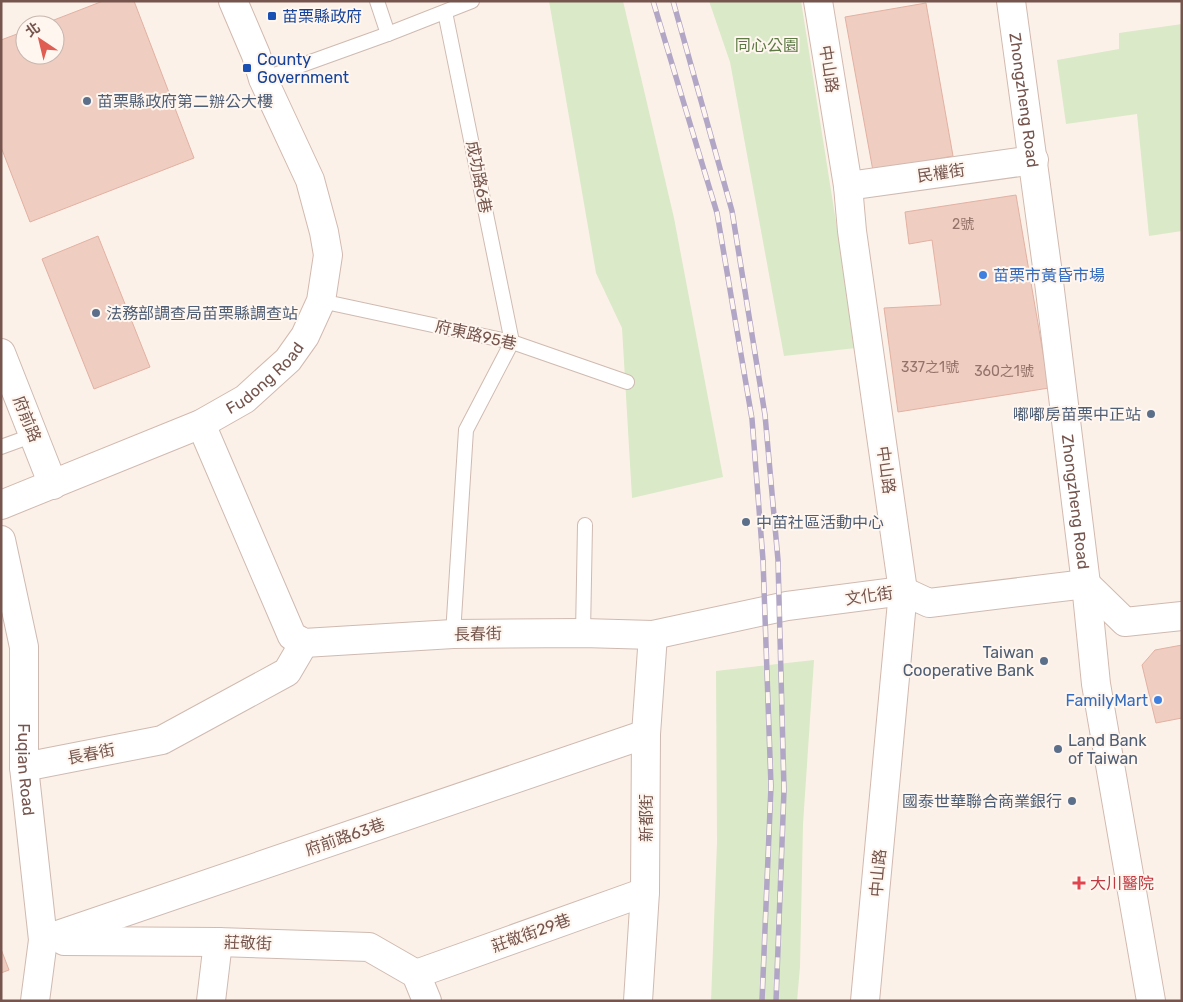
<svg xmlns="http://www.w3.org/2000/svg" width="1183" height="1002" font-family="Rubik,'Noto Sans TC',sans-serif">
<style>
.green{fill:#dae9c7}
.building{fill:#f0cdc1;stroke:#e2b1a2}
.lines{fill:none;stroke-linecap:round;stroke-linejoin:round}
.lane-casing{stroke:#cfbab1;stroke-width:16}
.street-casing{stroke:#cfbab1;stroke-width:30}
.secondary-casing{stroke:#d2b9af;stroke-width:30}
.lane{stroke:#fff;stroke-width:14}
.street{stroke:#fff;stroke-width:28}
.secondary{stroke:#fff;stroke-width:28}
.rail-casing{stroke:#b2a6c6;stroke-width:5.5}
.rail{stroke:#fef6ef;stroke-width:4;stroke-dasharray:11;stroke-linecap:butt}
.transit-dot{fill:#1a4fb4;stroke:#fef6ef;stroke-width:2}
.service-dot{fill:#5c6f8a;stroke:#fef6ef;stroke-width:2}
.shop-dot{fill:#3f7fe0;stroke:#fef6ef;stroke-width:2}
.health-dot{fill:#e0444e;stroke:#fef6ef;stroke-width:2}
.labels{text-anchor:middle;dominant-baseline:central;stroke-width:4;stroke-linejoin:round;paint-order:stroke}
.number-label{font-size:14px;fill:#94736a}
.transit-label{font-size:16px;fill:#164399;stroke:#fef6ef;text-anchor:start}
.park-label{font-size:16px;fill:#5d7a45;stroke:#fef6ef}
.street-label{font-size:16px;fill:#75554d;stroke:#fef6ef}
.service-label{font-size:16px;fill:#4e5e75;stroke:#fef6ef;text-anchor:start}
.shop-label{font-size:16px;fill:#366cbe;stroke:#fef6ef;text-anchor:start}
.health-label{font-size:16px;fill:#be3a42;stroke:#fef6ef;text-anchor:start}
</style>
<rect width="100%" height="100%" fill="#fcf1e8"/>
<g class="green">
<path d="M549 1H623L674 218 723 477 632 498 622 328 596 273Z"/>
<path d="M709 1H801L856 348 784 356 730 62Z"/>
<path d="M1182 24V231L1149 236 1137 114 1066 124 1057 60 1119 49V33Z"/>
<path d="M814 660 803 824 800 967 797 1001H711L717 843 716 671Z"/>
</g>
<g class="building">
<path d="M103 1H134L194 158 30 222 1 147V40L25 31V55H55V25H41Z"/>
<path d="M926 3 953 156 873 171 845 17Z"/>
<path d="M1016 195 1049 388 898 412 884 308 941 305 932 240 909 244 905 212Z"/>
<path d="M98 236 150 367 94 389 42 259Z"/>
<path d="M1182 645V718L1156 723 1142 665 1155 650Z"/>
<path d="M1 949 9 970 1 973Z"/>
</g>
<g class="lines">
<g class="lane-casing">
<g id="lane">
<path d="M377 1 388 34"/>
<path d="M445 12 512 342"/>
<path d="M263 79 388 34 472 1"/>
<path d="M321 301 512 342 627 382"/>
<path d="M1 447 34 435"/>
<path d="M583 633 585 525"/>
<path d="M453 634 466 430 512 342"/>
</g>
</g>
<g class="street-casing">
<g id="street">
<path d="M848 186 1034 160"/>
<path d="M1 353 53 485"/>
<path d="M201 424 292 636 304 643 453 634 583 633 653 635 787 606 903 591 929 603 1086 584 1125 622 1182 616"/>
<path id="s1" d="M1 540 24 647V767L43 940 35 1001"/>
<path d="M24 767 162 740 287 672 304 643"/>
<path d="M43 940 646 734"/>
<path d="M64 941 218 942 369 947 416 974 427 1001"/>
<path d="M416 974 645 892"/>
<path d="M211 1001 218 942"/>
<path d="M638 1001 645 892 646 734 653 635"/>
</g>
</g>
<g class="secondary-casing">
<g id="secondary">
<path d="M818 1 848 186 852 231 903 591 865 1001"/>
<path id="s2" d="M1011 1 1048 274 1086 584 1096 684 1151 1001"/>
<path id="s3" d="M1 505 201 424 245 399 288 360 305 336 321 301 328 255 324 232 310 180 263 79 256 55 233 1"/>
</g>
</g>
<use href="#lane" class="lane"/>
<use href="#street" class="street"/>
<use href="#secondary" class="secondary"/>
<g class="rail-casing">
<g id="rail">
<path d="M653 1 717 213 752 419 763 560 771 786 762 1001"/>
<path d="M673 1 732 211 765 415 778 560 784 790 776 1001"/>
</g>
</g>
<use href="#rail" class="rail"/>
</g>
<g class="transit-dot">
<rect x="267" y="11" width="10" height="10" rx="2.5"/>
<rect x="242" y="63" width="10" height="10" rx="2.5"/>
</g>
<g class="service-dot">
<circle cx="87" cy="101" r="5"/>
<circle cx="96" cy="313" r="5"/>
<circle cx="1151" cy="414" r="5"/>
<circle cx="746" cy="522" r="5"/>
<circle cx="1044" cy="661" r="5"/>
<circle cx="1058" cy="749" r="5"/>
<circle cx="1072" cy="801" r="5"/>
</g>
<g class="shop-dot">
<circle cx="983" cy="275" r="5"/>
<circle cx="1158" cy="700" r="5"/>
</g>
<path class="health-dot" d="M1076.5 875.5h5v5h5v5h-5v5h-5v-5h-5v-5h5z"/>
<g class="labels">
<g class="number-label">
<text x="963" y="224">2號</text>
<text x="930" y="367">337之1號</text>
<text x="1004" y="371">360之1號</text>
</g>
<g class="transit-label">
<text x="282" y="16">苗栗縣政府</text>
<text x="257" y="59">County<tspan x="257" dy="18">Government</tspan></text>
</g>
<g class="park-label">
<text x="767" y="45">同心公園</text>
</g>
<g class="street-label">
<text transform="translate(829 69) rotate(81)">中山路</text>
<text stroke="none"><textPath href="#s2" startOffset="100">Zhongzheng Road</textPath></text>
<text transform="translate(941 173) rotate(-8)">民權街</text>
<text transform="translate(479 177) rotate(79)">成功路6巷</text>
<text transform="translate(476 335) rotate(13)">府東路95巷</text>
<text stroke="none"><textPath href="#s3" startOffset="295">Fudong Road</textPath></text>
<text transform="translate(27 419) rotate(68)">府前路</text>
<text transform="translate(886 470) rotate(82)">中山路</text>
<text stroke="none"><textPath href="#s2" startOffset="505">Zhongzheng Road</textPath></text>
<text transform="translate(869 596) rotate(-8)">文化街</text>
<text transform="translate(478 634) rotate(-1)">長春街</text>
<text transform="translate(91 754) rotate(-11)">長春街</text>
<text stroke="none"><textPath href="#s1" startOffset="232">Fuqian Road</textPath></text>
<text transform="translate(646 818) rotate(-90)">新都街</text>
<text transform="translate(345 837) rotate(-19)">府前路63巷</text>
<text transform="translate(878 873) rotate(-85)">中山路</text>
<text transform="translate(531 933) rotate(-20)">莊敬街29巷</text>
<text transform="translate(248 943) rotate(2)">莊敬街</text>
</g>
<g class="service-label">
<text x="97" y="101">苗栗縣政府第二辦公大樓</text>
<text x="106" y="313">法務部調查局苗栗縣調查站</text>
<text x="1141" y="414" text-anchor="end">嘟嘟房苗栗中正站</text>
<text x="756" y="522">中苗社區活動中心</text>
<text x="1034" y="652" text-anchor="end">Taiwan<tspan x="1034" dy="18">Cooperative Bank</tspan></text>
<text x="1068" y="740">Land Bank<tspan x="1068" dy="18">of Taiwan</tspan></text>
<text x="1062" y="801" text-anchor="end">國泰世華聯合商業銀行</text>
</g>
<g class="shop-label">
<text x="993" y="275">苗栗市黃昏市場</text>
<text x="1148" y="700" text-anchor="end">FamilyMart</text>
</g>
<g class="health-label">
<text x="1090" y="883">大川醫院</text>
</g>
</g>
<rect width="1183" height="1002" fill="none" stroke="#75554d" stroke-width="5"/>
<g transform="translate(40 40) rotate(325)"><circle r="24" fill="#fef6ef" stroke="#c7b6ae"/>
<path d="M0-4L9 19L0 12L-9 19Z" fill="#df5d53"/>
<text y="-8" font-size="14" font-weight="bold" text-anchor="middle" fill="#75554d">北</text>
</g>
</svg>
